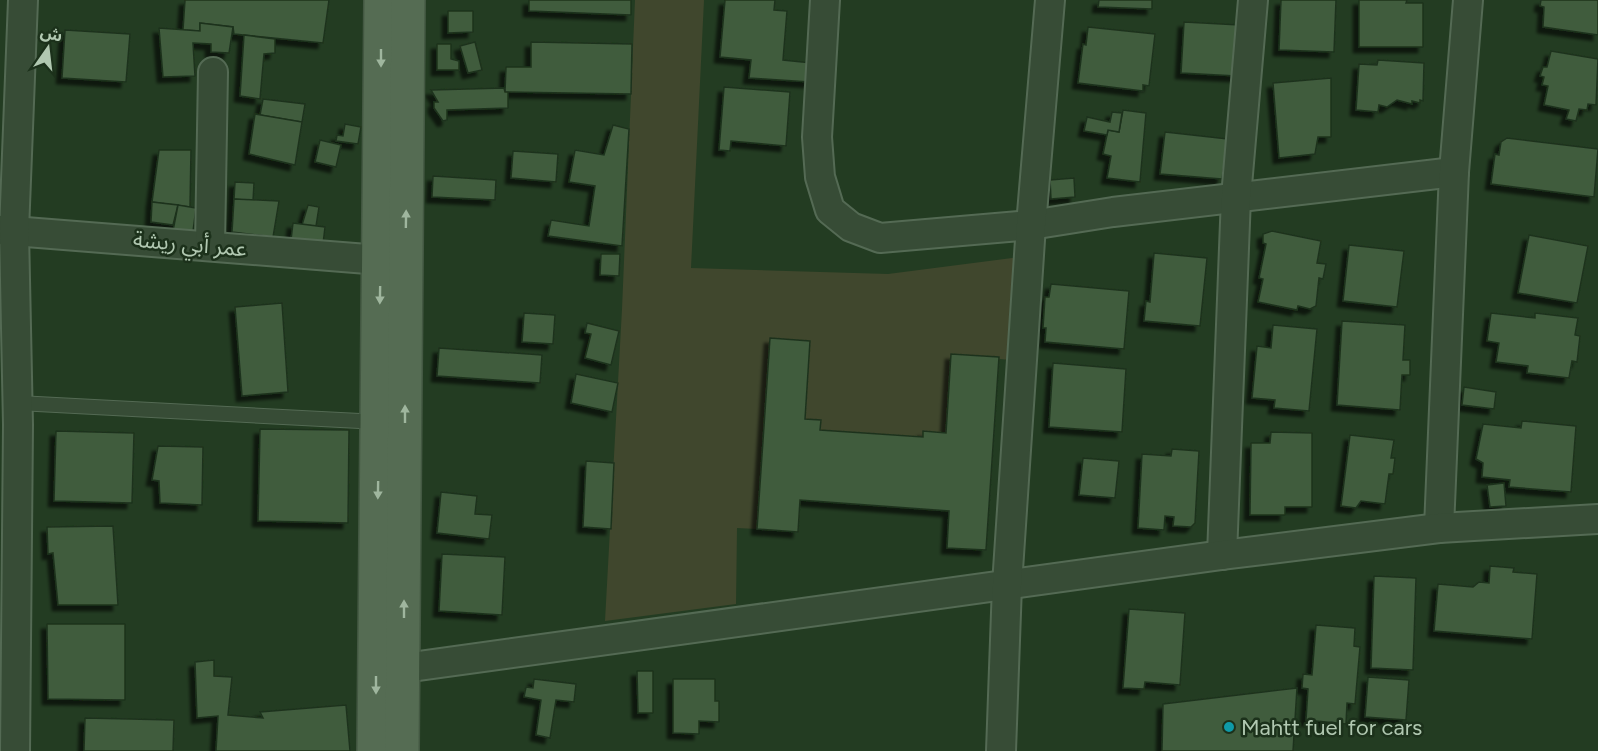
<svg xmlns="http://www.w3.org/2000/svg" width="1598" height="751" font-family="Figtree,'Noto Sans Arabic',sans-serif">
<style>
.green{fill:#40472d}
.building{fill:#405b3e;stroke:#1e331d;stroke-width:1.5;filter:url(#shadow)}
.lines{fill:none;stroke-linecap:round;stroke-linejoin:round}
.service-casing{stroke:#546a54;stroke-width:16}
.minor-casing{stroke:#546a54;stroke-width:32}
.primary-casing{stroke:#435842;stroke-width:36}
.service{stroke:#374c36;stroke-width:14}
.minor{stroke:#374c36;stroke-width:28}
.primary{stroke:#556c53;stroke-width:33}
.oneway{fill:#9fb69e}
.culture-dot{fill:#0f9aa8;stroke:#1c311b;stroke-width:2}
.labels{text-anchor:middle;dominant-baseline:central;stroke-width:5;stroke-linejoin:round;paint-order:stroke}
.street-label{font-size:22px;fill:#b1c8b1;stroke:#1c311b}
.poi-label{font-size:22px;fill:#b1c8b1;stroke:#1c311b;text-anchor:start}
</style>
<defs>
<filter id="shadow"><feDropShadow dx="-5.5" dy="5.5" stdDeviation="1.5" flood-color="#0009"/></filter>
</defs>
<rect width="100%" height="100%" fill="#233c22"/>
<path class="green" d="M635 0H704L691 268 888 274 1019 257 1010 360 951 354 946 433 924 431 923 437 820 430 821 420 805 419 810 342 771 339 757 529 737 528 736 604 605 621 622 309Z"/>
<g class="building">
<path d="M185 0H329L323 43 234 34 233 27 200 23V31L183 30Z"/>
<path d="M529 0H631V15L529 11Z"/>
<path d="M725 0H775L774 10 787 11 783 60 812 63 810 82 749 78 751 60 720 57Z"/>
<path d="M1099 0H1152V9L1098 7Z"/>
<path d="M1281 0H1336L1334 52 1279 50Z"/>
<path d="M1359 0H1407L1406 3H1423V47H1359Z"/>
<path d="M1541 0H1598V35L1543 27 1544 7 1540 6Z"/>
<path d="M448 11H473V32L448 33Z"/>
<path d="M1184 22 1240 25 1237 76 1181 73Z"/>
<path d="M200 23 233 27 229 53 211 52V44L193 43 195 76 163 77 159 28 200 31Z"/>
<path d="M1088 27 1155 34 1149 86 1143 85V91L1078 83 1083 44 1086 45Z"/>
<path d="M65 30 130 34 126 82 62 78Z"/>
<path d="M244 35 275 39V53L264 54 260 99 240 96Z"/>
<path d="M475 42 482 70 468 73 460 46Z"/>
<path d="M531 42 632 44 631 94 505 92 506 67H531Z"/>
<path d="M437 44H451V59L459 61V70H437Z"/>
<path d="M1551 51 1598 59 1596 105 1588 104 1587 110 1579 109 1576 121 1566 119 1569 110 1544 105 1548 86 1542 85 1544 77 1540 76 1543 67H1547Z"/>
<path d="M1378 60 1424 63 1423 101 1420 100V103L1412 101V104L1397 100 1387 107 1379 105 1378 112 1356 110 1359 64 1377 65Z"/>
<path d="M1331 78V137H1318L1315 154 1279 158 1273 83Z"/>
<path d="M724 87 790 92 786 146 731 141 730 151 719 150Z"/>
<path d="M504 88 505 92H508V108L447 110V120L443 121 434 108V102H438L431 90Z"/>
<path d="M263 99 305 104 302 122 260 115Z"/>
<path d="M1123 110 1146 113 1140 182 1107 178 1111 156 1103 154 1108 130 1119 132Z"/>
<path d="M1112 112 1122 113 1119 132 1108 130 1107 135 1084 131 1087 117 1110 122Z"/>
<path d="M255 114 302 122 295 165 249 154Z"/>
<path d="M345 124 361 127 358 144 336 141 337 135 343 136Z"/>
<path d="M613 125 629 129 622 246 548 236 551 220 589 226 595 186 569 182 575 150 604 155Z"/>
<path d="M1165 132 1228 139 1222 179 1160 174Z"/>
<path d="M1507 138 1598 149 1594 197 1491 184 1495 154 1499 155 1501 142Z"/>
<path d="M320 140 341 145 336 167 315 162Z"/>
<path d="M159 150H191L190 207 152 202Z"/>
<path d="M513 151 558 154 556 182 511 178Z"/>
<path d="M433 176 496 180 495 200 432 197Z"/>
<path d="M1074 178 1075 197 1051 199 1050 180Z"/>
<path d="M235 182 254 183 253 201 234 199Z"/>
<path d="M234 199 279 201 273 237 232 232Z"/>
<path d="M152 202 178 205 173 225 151 222Z"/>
<path d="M178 205 196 208 192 239 172 236Z"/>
<path d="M308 205 319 207 316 226 302 225Z"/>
<path d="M293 223 325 227 323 244 291 240Z"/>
<path d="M1272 231 1321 241 1317 263 1326 264 1323 279 1319 278 1316 306 1310 309 1298 306 1297 310 1258 302 1263 279 1259 278 1266 244 1263 243V234Z"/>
<path d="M1529 235 1588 246 1577 303 1518 293Z"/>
<path d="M1349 245 1404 251 1397 307 1343 301Z"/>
<path d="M1154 253 1207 258 1200 326 1144 321 1146 301 1150 302Z"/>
<path d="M601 254H620L619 276 600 275Z"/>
<path d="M1051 284 1129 291 1124 349 1045 342 1046 328H1043L1045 297H1049Z"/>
<path d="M282 303 288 392 242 396 235 307Z"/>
<path d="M524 313 555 315 553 344 522 342Z"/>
<path d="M1491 313 1535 318V313L1578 318 1575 335 1580 336 1577 362 1572 361 1569 378 1527 373 1528 366 1496 362 1499 343 1487 341Z"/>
<path d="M1342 321 1405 325 1403 360H1410V375H1402L1400 410 1337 405Z"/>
<path d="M587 323 619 331 611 365 585 358 591 334 585 333Z"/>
<path d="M1273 325 1317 329 1309 411 1274 408 1275 400 1252 398 1257 346 1271 348Z"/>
<path d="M770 338 810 341 805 419 821 420 820 430 923 437V431L946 433 951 354 999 357 986 550 947 548 949 511 800 500 798 532 757 529Z"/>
<path d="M439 348 542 355 540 383 437 376Z"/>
<path d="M1053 363 1126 369 1122 432 1049 427Z"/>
<path d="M576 374 618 383 612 412 571 403Z"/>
<path d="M1464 387 1496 392 1494 409 1462 405Z"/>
<path d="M1522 421 1576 426 1571 492 1509 487 1510 480 1482 477 1483 463 1476 459 1483 424 1521 428Z"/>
<path d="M260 429 349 430 348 523 258 521Z"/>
<path d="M56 431 134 433 132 503 54 501Z"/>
<path d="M1271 432 1312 433V507H1285V515H1250L1251 443H1270Z"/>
<path d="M1350 435 1394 440 1391 458H1395L1393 474H1389L1385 504 1361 501 1356 508 1341 506Z"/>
<path d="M158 446 203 447 202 505 160 503 159 481 152 480Z"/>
<path d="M1172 449 1199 451 1195 523 1191 527 1173 526 1174 517 1165 516 1164 530 1138 528 1142 454 1171 456Z"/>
<path d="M1083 458 1119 461 1115 498 1079 495Z"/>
<path d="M586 461 614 463 611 529 583 527Z"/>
<path d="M1504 483 1506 506 1490 507 1487 485Z"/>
<path d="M441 492 477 496 475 514 492 515 489 539 437 533Z"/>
<path d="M113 526 118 605H58L53 553 48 554 47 527Z"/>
<path d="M442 554 505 557 502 615 439 611Z"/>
<path d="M1490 566 1514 568 1513 572 1537 574 1532 639 1434 631 1438 584 1473 587 1479 582 1489 583Z"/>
<path d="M1374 576 1416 578 1413 670 1371 668Z"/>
<path d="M1129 609 1185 613 1180 685 1145 682 1144 689 1123 688Z"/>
<path d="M47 624H125V700L48 699Z"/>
<path d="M1316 625 1355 628 1354 646 1360 647 1355 704 1347 703 1346 724 1306 720 1308 689 1302 688 1303 674 1312 675Z"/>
<path d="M214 660V676L232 677 228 715 263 718 260 712 346 705 350 751H216L218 716 197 718 195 662Z"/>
<path d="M637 671H653V713H638Z"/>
<path d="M1368 677 1409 680 1406 720 1365 717Z"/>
<path d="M534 679 576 684 574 702 556 700 550 738 536 735 541 700 524 697 526 687 533 688Z"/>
<path d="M673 679H715V701H719V722L699 721V734L673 733Z"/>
<path d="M1297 688 1293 751H1162L1163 704Z"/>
<path d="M85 718 174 720 173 751H84Z"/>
</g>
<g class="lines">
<g class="service-casing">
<path id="service" d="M18 403 379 422"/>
</g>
<g class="minor-casing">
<g id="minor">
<path d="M825 0 817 137 820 177 830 210 851 227 880 238 1031 225 1113 212 1454 172"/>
<path d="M0 230 380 260"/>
<path d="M210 245 213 72"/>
<path d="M1439 528 1454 172 1468 0"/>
<path d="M1222 555 1236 197 1253 0"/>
<path d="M404 668 1222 555 1439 528 1598 519"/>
<path d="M15 751 18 425 14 231 23 0"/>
<path d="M1001 751 1007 585 1031 225 1050 0"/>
</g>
</g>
<g class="primary-casing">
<g id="primary">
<path d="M374 751 381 0"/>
<path d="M402 751 408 0"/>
</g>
</g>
<use href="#service" class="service"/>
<use href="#minor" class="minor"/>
<use href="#primary" class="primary"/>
</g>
<defs><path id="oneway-solid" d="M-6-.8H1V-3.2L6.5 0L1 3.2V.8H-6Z" transform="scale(1.5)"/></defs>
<g class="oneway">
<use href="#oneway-solid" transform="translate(381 58) rotate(90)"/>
<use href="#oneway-solid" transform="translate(406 219) rotate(-89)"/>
<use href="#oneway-solid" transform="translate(380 295) rotate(91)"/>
<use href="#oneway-solid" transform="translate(405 414) rotate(-90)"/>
<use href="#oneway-solid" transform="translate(378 490) rotate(91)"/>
<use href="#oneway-solid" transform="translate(404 609) rotate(-90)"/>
<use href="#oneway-solid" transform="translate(376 685) rotate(90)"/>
</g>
<circle class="culture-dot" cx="1229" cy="727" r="6"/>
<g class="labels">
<g class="street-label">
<text transform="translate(190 244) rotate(5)">عمر أبي ريشة</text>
</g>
<g class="poi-label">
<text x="1241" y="727">Mahtt fuel for cars</text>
</g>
</g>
<g transform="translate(48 48) rotate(14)" stroke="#1c311b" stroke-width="4.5" paint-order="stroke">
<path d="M0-4.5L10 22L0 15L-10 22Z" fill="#b1c8b1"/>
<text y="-9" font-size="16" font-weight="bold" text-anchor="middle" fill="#b1c8b1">ش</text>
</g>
</svg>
